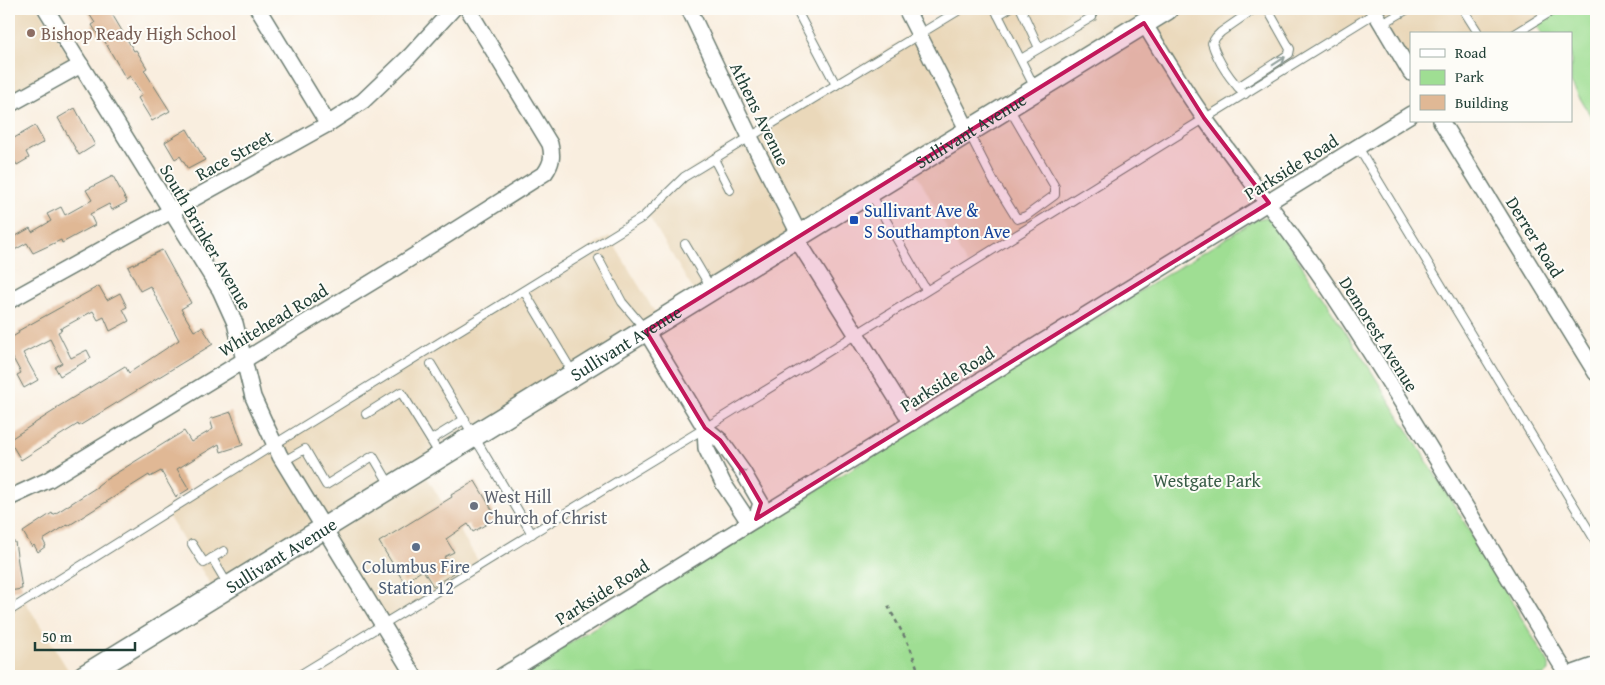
<svg xmlns="http://www.w3.org/2000/svg" width="1605" height="685" font-family="'Gentium Book Plus',serif">
<style>
.built{fill:#ead8ba}
.green{fill:#9fde93;stroke:#5f8e64}
.building{fill:#e0b895}
.lines{fill:none;stroke-linecap:round;stroke-linejoin:round}
.lane-casing{stroke:#6b7b70;stroke-width:10}
.street-casing{stroke:#6b7b70;stroke-width:18}
.secondary-casing{stroke:#6b7b70;stroke-width:24}
.path{stroke:#6b7b70;stroke-width:2.5;stroke-dasharray:4 4;stroke-linecap:butt}
.lane{stroke:#fff;stroke-width:8}
.street{stroke:#fff;stroke-width:15}
.secondary{stroke:#fff;stroke-width:21}
.oneway{stroke:#8f9e9a}
.marked{fill:#c2185b;fill-opacity:0.2;stroke:#c2185b;stroke-width:4;stroke-linejoin:round}
.education-dot{fill:#8d6e63;stroke:#fdfcf7;stroke-width:2}
.transit-dot{fill:#1a4fb4;stroke:#fdfcf7;stroke-width:2}
.worship-dot{fill:#6b7280;stroke:#fdfcf7;stroke-width:2}
.service-dot{fill:#5c6f8a;stroke:#fdfcf7;stroke-width:2}
.labels{text-anchor:middle;dominant-baseline:central;stroke-width:4;stroke-linejoin:round;paint-order:stroke}
.education-label{font-size:18px;fill:#785e54;stroke:#fdfcf7;text-anchor:start}
.street-label{font-size:18px;fill:#1f3d34;stroke:#fdfcf7}
.transit-label{font-size:18px;fill:#164399;stroke:#fdfcf7;text-anchor:start}
.park-label{font-size:18px;fill:#395d47;stroke:#fdfcf7}
.worship-label{font-size:18px;fill:#5b616d;stroke:#fdfcf7;text-anchor:start}
.service-label{font-size:18px;fill:#4e5e75;stroke:#fdfcf7}
</style>
<rect width="100%" height="100%" fill="#fdfcf7"/>
<filter id="ink" filterUnits="userSpaceOnUse"><feTurbulence type="fractalNoise" baseFrequency=".02" numOctaves="2"/><feDisplacementMap in="SourceGraphic" scale="10" xChannelSelector="R" yChannelSelector="G"/><feConvolveMatrix kernelMatrix="1 2 1 2 8 2 1 2 1" color-interpolation-filters="sRGB"/></filter>
<filter id="wash" filterUnits="userSpaceOnUse"><feTurbulence type="fractalNoise" baseFrequency=".0096" numOctaves="4" result="noise"/><feDisplacementMap in="SourceGraphic" scale="20" xChannelSelector="R" yChannelSelector="G"/><feGaussianBlur stdDeviation="1.12" result="paint"/><feColorMatrix in="noise" values="0 0 0 0 0 0 0 0 0 0 0 0 0 0 0 0 0 1.4 0 .05"/><feComposite in="paint" operator="in"/></filter>
<g filter="url(#wash)">
<rect width="100%" height="100%" fill="#f9eedf"/>
<g class="built">
<path d="M9 9H39L69 57 64 69 9 99Z"/>
<path d="M954 9H1560L1521 34H1411V79L1373 15 967 265 915 171 699 300 644 208 681 175Z"/>
<path d="M609 236 662 324 423 471 482 567 381 629 322 533 218 597 164 509Z"/>
<path d="M23 598 72 676H9V606Z"/>
</g>
<g class="green">
<path d="M1560 9H1596V125L1571 83V34H1542L1536 24Z"/>
<path d="M1266 217 1272 220 1370 369 1454 505 1549 664V671L1543 676H516L1257 219Z"/>
</g>
<g id="blocks">
<g class="building">
<path d="M86 9H109L134 51 136 50 147 68 144 70 170 111 152 121 138 98 142 95 130 76 126 79 100 33 98 35 92 25 95 23Z"/>
<path d="M75 108 95 145 79 155 58 118Z"/>
<path d="M35 126 44 142 26 152 29 158 17 165 9 151V141Z"/>
<path d="M187 129 205 160 188 169 180 156 175 159 165 142Z"/>
<path d="M113 176 127 202 112 210 109 204 90 214 95 225 62 243 61 240 33 253 27 243 9 253V240L30 228 32 232 51 221 47 214 61 207 65 215 92 200 86 190Z"/>
<path d="M162 250 191 303 181 309 194 331 202 327 213 344 79 426 78 424 21 460 9 440 49 414 57 409 56 408 125 366 129 373 179 340 150 286 140 291 128 267Z"/>
<path d="M99 286 107 300 120 293 127 307 123 309 129 321 110 331 104 317 98 320 93 311 60 329 62 330 58 332 71 358 87 350 91 358 60 376 55 367 62 363 50 339 23 353 38 380 24 388 17 375 21 373 9 351V339L19 333 18 331Z"/>
<path d="M231 412 243 445 221 452 219 444 177 469 189 489 176 497 161 471 150 477 149 475 68 526 67 525 43 540 46 546 38 552 34 545 32 547 23 532 52 513 53 515 97 487V486L102 482 184 431 191 442 213 429 210 419Z"/>
<path d="M475 481 497 518 473 532 468 524 446 539 454 552 444 557 454 573 433 586 423 570 404 582 379 542 452 497 451 495Z"/>
<path d="M9 542H15L22 589 9 591Z"/>
</g>
</g>
</g>
<g filter="url(#ink)">
<use href="#blocks" fill-opacity="0" stroke="#6b7b70" stroke-width="1"/>
<g class="lines">
<g class="lane-casing">
<g id="lane">
<path d="M796 9 836 85"/>
<path d="M995 9 1035 88"/>
<path d="M1021 9 1039 48"/>
<path d="M1463 9 1477 31"/>
<path d="M998 15 1008 9"/>
<path d="M1382 24 1408 9"/>
<path d="M1515 34 1555 9"/>
<path d="M1021 59 1092 17 1088 9"/>
<path d="M1238 87 1289 54 1290 49 1268 10 1265 9"/>
<path d="M1245 94C1231 81 1218 62 1212 43L1216 37 1221 32 1254 9"/>
<path d="M969 133 993 180 1017 219 1026 216 1055 195V187L1009 108"/>
<path d="M1358 147 1596 542"/>
<path d="M714 159 730 190"/>
<path d="M871 194 926 290"/>
<path d="M685 244 711 288"/>
<path d="M599 259 622 302 645 329"/>
<path d="M524 291 573 373"/>
<path d="M431 364 532 534"/>
<path d="M366 414 401 392 440 455"/>
<path d="M431 440 465 419"/>
<path d="M284 461 305 449 326 485 373 456 390 485"/>
<path d="M192 544 204 563 224 551"/>
<path d="M212 558 228 585"/>
<path d="M9 611 275 444 643 217 684 177 961 9"/>
<path d="M298 676 705 428 1375 13"/>
</g>
</g>
<g class="street-casing">
<g id="street">
<path d="M46 9 220 290 235 323 253 397 280 456 414 676"/>
<path d="M258 9 328 124"/>
<path d="M689 9 750 137 800 236"/>
<path d="M906 9 968 131"/>
<path d="M1373 9 1411 73"/>
<path d="M1144 23C1163 55 1183 88 1205 119 1247 177 1292 233 1332 293 1414 418 1490 548 1568 676"/>
<path d="M9 105 81 65"/>
<path d="M1441 121 1596 373"/>
<path d="M796 238 912 423"/>
<path d="M9 301 328 124 363 101 410 56 453 9"/>
<path d="M646 331 705 428 720 440 743 472 761 503 756 519 745 516 723 483 706 448 705 428"/>
<path d="M9 498 48 480 395 268 545 173C552 163 553 156 550 144L468 9"/>
<path d="M502 676 1411 114"/>
<path d="M1565 676 1596 665"/>
</g>
</g>
<g class="secondary-casing">
<g id="secondary">
<path id="s1" d="M84 676 1167 9"/>
</g>
</g>
<path class="path" d="M888 606 910 647 920 676"/>
<use href="#lane" class="lane"/>
<use href="#street" class="street"/>
<use href="#secondary" class="secondary"/>
</g>
<defs><path id="oneway-shaft" d="M-6 0H5M1.5-3L5.5 0L1.5 3" fill="none" stroke-width="1.6" stroke-linecap="round" stroke-linejoin="round" transform="scale(1.25)"/></defs>
<g class="oneway">
<use href="#oneway-shaft" transform="translate(1279 61) rotate(-33)"/>
<use href="#oneway-shaft" transform="translate(744 475) rotate(-121)"/>
</g>
</g>
<path class="marked" d="M1144 23 1204 118 1269 203 756 519 761 503 743 472 720 440 705 428 646 331Z"/>
<circle class="education-dot" cx="31" cy="33" r="5"/>
<rect class="transit-dot" x="849" y="215" width="10" height="10" rx="2.5"/>
<circle class="worship-dot" cx="474" cy="506" r="5"/>
<circle class="service-dot" cx="416" cy="547" r="5"/>
<g class="labels">
<g class="education-label">
<text x="41" y="33">Bishop Ready High School</text>
</g>
<g class="street-label">
<text transform="translate(760 114) rotate(64)">Athens Avenue</text>
<text stroke="none"><textPath href="#s1" startOffset="1041">Sullivant Avenue</textPath></text>
<text transform="translate(234 155) rotate(-29)">Race Street</text>
<text transform="translate(1291 167) rotate(-32)">Parkside Road</text>
<text transform="translate(206 237) rotate(60)">South Brinker Avenue</text>
<text transform="translate(1535 237) rotate(58)">Derrer Road</text>
<text transform="translate(273 320) rotate(-31)">Whitehead Road</text>
<text transform="translate(1379 334) rotate(58)">Demorest Avenue</text>
<text stroke="none"><textPath href="#s1" startOffset="636">Sullivant Avenue</textPath></text>
<text transform="translate(947 379) rotate(-32)">Parkside Road</text>
<text stroke="none"><textPath href="#s1" startOffset="231">Sullivant Avenue</textPath></text>
<text transform="translate(602 592) rotate(-32)">Parkside Road</text>
</g>
<g class="transit-label">
<text x="864" y="210">Sullivant Ave &amp;<tspan x="864" dy="21">S Southampton Ave</tspan></text>
</g>
<g class="park-label">
<text x="1207" y="480">Westgate Park</text>
</g>
<g class="worship-label">
<text x="484" y="496">West Hill<tspan x="484" dy="21">Church of Christ</tspan></text>
</g>
<g class="service-label">
<text x="416" y="566">Columbus Fire<tspan x="416" dy="21">Station 12</tspan></text>
</g>
</g>
<rect width="1605" height="685" fill="none" stroke="#fdfcf7" stroke-width="30"/>
<rect x="1410" y="32" width="162" height="90" fill="#fdfcf7" stroke="#a4b0a9"/>
<rect x="1420" y="49" width="25" height="8" fill="#ffffff" stroke="#a4b0a9"/>
<text x="1455" y="58" font-size="15" fill="#1f3d34">Road</text>
<rect x="1420" y="70" width="25" height="15" fill="#9fde93" stroke="#a4b0a9"/>
<text x="1455" y="82" font-size="15" fill="#1f3d34">Park</text>
<rect x="1420" y="95" width="25" height="15" fill="#e0b895" stroke="#a4b0a9"/>
<text x="1455" y="108" font-size="15" fill="#1f3d34">Building</text>
<path d="M35 642v8h100v-8" fill="none" stroke="#1f3d34" stroke-width="2.5"/>
<text x="42" y="642" font-size="15" fill="#1f3d34" stroke="#fdfcf7" stroke-width="4" paint-order="stroke">50 m</text>
</svg>
